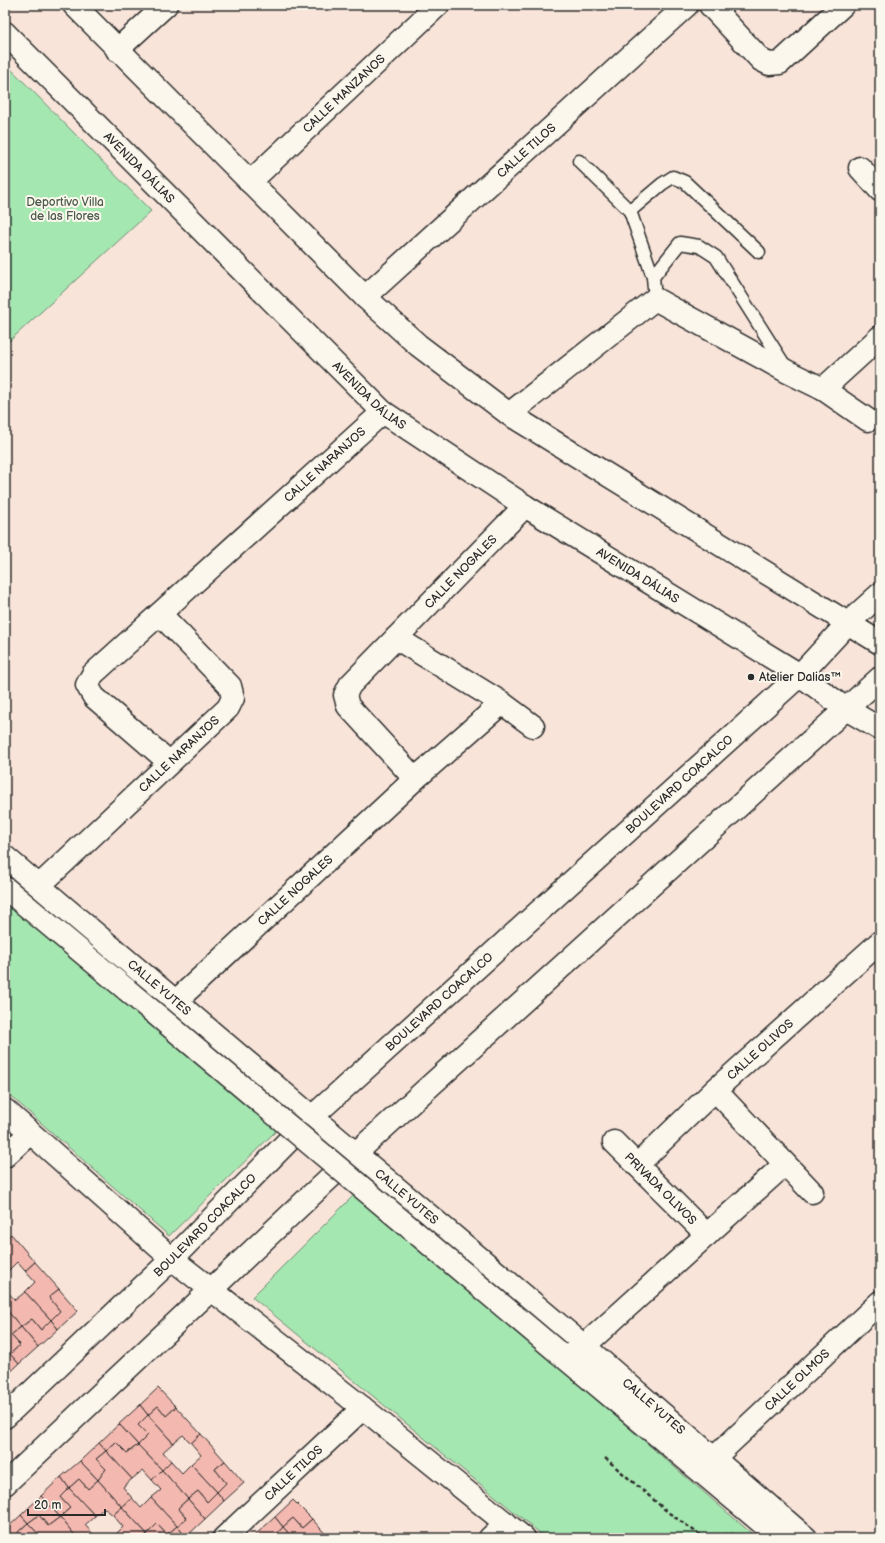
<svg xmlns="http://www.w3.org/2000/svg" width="885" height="1543" font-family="'Balsamiq Sans',sans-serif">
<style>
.green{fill:#a5e7b1;stroke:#68896e}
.building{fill:#f3b8af;stroke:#2b2b2b}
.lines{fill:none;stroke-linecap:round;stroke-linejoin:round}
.service-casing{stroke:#2b2b2b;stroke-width:15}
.minor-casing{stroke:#2b2b2b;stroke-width:25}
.secondary-casing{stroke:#2b2b2b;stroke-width:25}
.path{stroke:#2b2b2b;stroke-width:2.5;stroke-dasharray:4 3;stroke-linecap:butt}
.service{stroke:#fbf7ec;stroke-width:12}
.minor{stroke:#fbf7ec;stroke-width:22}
.secondary{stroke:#fbf7ec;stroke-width:22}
.secondary-bridge-casing{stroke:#2b2b2b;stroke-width:25;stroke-linecap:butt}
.secondary-bridge{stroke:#fbf7ec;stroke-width:22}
.poi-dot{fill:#2b2b2b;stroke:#fbf7ec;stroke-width:1.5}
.labels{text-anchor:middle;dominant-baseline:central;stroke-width:4;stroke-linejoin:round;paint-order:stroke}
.street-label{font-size:12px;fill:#2b2b2b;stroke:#fbf7ec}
.park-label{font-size:12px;fill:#4a5a4c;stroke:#fbf7ec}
.poi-label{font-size:12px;fill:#2b2b2b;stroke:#fbf7ec;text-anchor:start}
</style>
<rect width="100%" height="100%" fill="#f9e4da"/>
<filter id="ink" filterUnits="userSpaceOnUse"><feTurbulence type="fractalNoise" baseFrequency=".025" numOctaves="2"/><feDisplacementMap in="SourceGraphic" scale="8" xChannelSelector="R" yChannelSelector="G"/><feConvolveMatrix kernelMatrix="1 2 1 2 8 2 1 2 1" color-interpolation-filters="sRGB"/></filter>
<g filter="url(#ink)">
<g class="green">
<path d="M5 63 151 211 5 345Z"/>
<path d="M5 899 278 1129 169 1236 5 1091Z"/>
<path d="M356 1193 757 1538H546L252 1297Z"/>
</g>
<g class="building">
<path d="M11 1234 35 1262 25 1271 17 1262 8 1271 5 1268V1240Z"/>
<path d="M35 1262 59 1289 49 1297 60 1311 51 1320 25 1292 35 1282 25 1271Z"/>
<path d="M5 1289 15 1300 25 1292 51 1320 41 1330 32 1319 21 1327 5 1308Z"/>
<path d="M59 1289 78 1311 58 1329 51 1320 60 1311 49 1297Z"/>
<path d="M5 1308 21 1327 11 1335 20 1345 10 1354 5 1348Z"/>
<path d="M32 1319 41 1330 51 1320 58 1329 38 1347 21 1327Z"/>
<path d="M21 1327 38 1347 19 1364 10 1354 20 1345 11 1335Z"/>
<path d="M10 1354 19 1364 5 1377V1358Z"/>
<path d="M158 1388 176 1407 166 1416 158 1406 148 1415 140 1405Z"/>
<path d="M140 1405 148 1415 138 1425 148 1435 138 1445 119 1424Z"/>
<path d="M158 1406 166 1416 176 1407 201 1434 191 1443 183 1435 173 1443 148 1415Z"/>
<path d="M148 1415 173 1443 163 1452 171 1461 162 1470 138 1445 148 1435 138 1425Z"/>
<path d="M119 1424 138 1445 127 1453 116 1442 106 1451 99 1443Z"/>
<path d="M201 1434 225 1461 215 1469 226 1483 217 1492 191 1464 201 1455 191 1443Z"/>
<path d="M116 1442 127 1453 138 1445 162 1470 152 1480 143 1470 132 1479 106 1451Z"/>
<path d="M99 1443 106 1451 96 1459 106 1469 98 1480 80 1461Z"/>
<path d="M106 1451 132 1479 123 1487 132 1498 122 1507 98 1480 106 1469 96 1459Z"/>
<path d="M80 1461 98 1480 88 1489 79 1479 69 1488 61 1477Z"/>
<path d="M171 1461 182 1473 191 1464 217 1492 207 1502 198 1491 188 1499 162 1470Z"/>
<path d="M225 1461 244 1483 224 1501 217 1492 226 1483 215 1469Z"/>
<path d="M162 1470 188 1499 178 1508 187 1518 177 1526 151 1498 161 1490 152 1480Z"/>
<path d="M61 1477 69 1488 60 1497 70 1508 60 1517 41 1496Z"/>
<path d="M79 1479 88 1489 98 1480 122 1507 113 1515 104 1508 95 1516 69 1488Z"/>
<path d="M69 1488 95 1516 85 1525 93 1534 88 1538H77L60 1517 70 1508 60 1497Z"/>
<path d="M198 1491 207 1502 217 1492 224 1501 205 1519 188 1499Z"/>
<path d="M41 1496 60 1517 48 1526 39 1515 28 1523 21 1515Z"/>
<path d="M132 1498 141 1508 151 1498 177 1526 167 1535 157 1524 147 1534 122 1507Z"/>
<path d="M188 1499 205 1519 186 1537 177 1526 187 1518 178 1508Z"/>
<path d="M293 1500 312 1519 302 1528 293 1518 283 1527 275 1517Z"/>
<path d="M122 1507 147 1534 142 1538H114L113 1537 123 1527 113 1515Z"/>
<path d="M21 1515 28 1523 18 1532 23 1538H6L5 1530Z"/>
<path d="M39 1515 48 1526 60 1517 77 1538H42L28 1523Z"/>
<path d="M275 1517 283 1527 274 1537 275 1538H256L254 1536Z"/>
<path d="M293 1518 302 1528 312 1519 329 1538H293L283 1527Z"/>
<path d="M28 1523 42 1538H23L18 1532Z"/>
<path d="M157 1524 167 1535 177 1526 186 1537 185 1538H151L147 1534Z"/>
<path d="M283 1527 293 1538H275L274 1537Z"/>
</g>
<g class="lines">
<g class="service-casing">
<g id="service">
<path d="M579 161 630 211"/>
<path d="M653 277 680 243 699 246 716 257 785 366"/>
<path d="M655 299 653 277 630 211 662 184 673 177 685 182 759 252"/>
</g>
</g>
<g class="minor-casing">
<g id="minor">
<path d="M710 5 761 60 769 64 780 63 843 5"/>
<path d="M117 50 166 5"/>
<path d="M860 168 880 190"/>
<path id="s1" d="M250 182 438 5"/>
<path id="s2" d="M365 297 687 5"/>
<path d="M823 389 880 337"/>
<path d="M509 414 655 299 788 372 823 389 868 420"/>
<path d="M396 638 502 703 533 726"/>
<path id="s3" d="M169 762 94 697 87 685 93 674 383 412"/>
<path id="s4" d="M415 779 348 706 345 695 350 685 525 506"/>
<path id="s5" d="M40 885 228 708 233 698 230 686 160 614"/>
<path id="s6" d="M175 1002 415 779 502 703"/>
<path d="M715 1090 812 1192"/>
<path id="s7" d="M614 1142 707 1235"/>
<path d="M5 1156 30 1133"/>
<path id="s8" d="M637 1165 715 1090 880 942"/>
<path d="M584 1346 785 1164"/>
<path id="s9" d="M714 1458 880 1302"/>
<path id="s10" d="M224 1538 363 1408"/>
<path d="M490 1538 506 1523"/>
</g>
</g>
<g class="secondary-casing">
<g id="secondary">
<path d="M74 5 365 297 418 345 509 414 880 643"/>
<path id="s11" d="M5 33 383 412 525 506 800 675 846 709 880 729"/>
<path id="s12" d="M5 857 312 1117 584 1346 806 1538"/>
<path d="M5 888 127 990"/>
<path d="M5 1110 172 1259 363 1408 524 1538"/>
<path d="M559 1353 780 1538"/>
<path id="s13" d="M5 1417 172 1259 312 1117 800 675 848 623 880 594"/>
<path d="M5 1484 356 1153 880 678"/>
</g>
</g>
<path class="path" d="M605 1458 669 1513 703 1537 732 1534 736 1538"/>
<use href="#service" class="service"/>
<use href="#minor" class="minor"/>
<use href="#secondary" class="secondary"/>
<g class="secondary-bridge-casing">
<path id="secondary-bridge" d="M127 990 559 1353"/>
</g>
<use href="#secondary-bridge" class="secondary-bridge"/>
</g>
</g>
<circle class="poi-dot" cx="751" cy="677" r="4"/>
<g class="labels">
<g class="street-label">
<text stroke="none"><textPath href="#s1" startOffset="129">CALLE MANZANOS</textPath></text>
<text stroke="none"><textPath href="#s2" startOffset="218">CALLE TILOS</textPath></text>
<text stroke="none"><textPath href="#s11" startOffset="190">AVENIDA DÁLIAS</textPath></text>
<text stroke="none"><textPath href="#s11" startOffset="514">AVENIDA DÁLIAS</textPath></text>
<text stroke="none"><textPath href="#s3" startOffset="438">CALLE NARANJOS</textPath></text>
<text stroke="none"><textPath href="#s4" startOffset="280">CALLE NOGALES</textPath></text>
<text stroke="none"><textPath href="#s11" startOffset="838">AVENIDA DÁLIAS</textPath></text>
<text stroke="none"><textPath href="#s5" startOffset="191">CALLE NARANJOS</textPath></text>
<text stroke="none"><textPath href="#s13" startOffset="925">BOULEVARD COACALCO</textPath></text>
<text stroke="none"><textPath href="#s6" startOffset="164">CALLE NOGALES</textPath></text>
<text stroke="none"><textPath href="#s12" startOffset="202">CALLE YUTES</textPath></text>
<text stroke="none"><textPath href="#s13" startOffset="601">BOULEVARD COACALCO</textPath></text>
<text stroke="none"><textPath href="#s8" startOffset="169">CALLE OLIVOS</textPath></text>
<text stroke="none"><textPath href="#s7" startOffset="66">PRIVADA OLIVOS</textPath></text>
<text stroke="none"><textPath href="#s12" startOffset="526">CALLE YUTES</textPath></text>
<text stroke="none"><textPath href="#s13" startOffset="277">BOULEVARD COACALCO</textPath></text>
<text stroke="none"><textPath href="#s9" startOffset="114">CALLE OLMOS</textPath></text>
<text stroke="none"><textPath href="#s12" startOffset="850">CALLE YUTES</textPath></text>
<text stroke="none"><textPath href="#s10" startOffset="95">CALLE TILOS</textPath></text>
</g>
<g class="park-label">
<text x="65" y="202">Deportivo Villa<tspan x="65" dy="14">de las Flores</tspan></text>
</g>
<g class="poi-label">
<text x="759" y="677">Atelier Dalias™</text>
</g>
</g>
<rect width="885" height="1543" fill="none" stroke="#fbf7ec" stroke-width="20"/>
<rect x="10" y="10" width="865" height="1523" fill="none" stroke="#2b2b2b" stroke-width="1.5" filter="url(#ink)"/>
<path d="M28 1509v6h77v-6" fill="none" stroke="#2b2b2b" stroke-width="2"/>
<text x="34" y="1509" font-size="12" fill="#2b2b2b" stroke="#fbf7ec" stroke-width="3" paint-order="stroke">20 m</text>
</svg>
